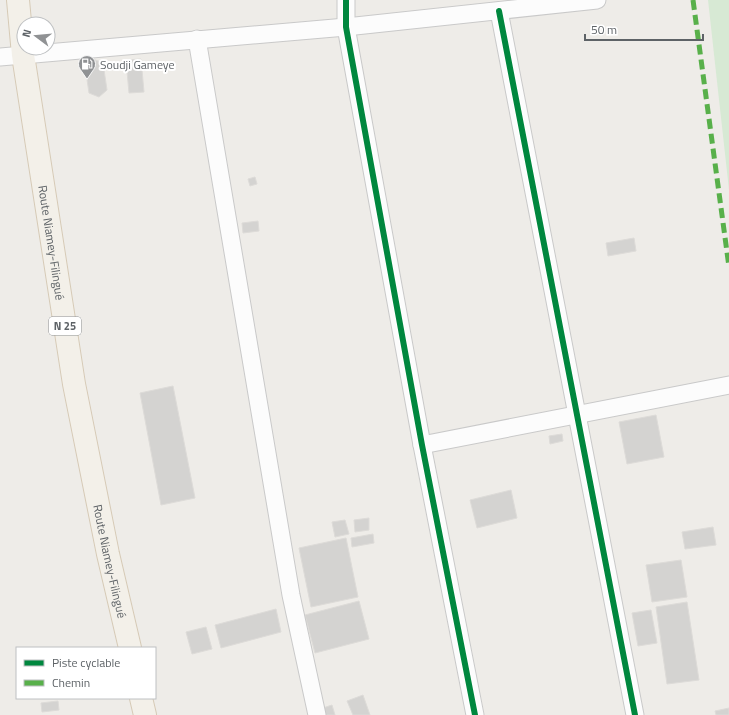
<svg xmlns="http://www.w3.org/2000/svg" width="729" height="715" font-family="'Titillium Web',sans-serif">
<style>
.green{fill:#d7e9d4}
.building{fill:#d4d3d1;stroke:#dddbd8}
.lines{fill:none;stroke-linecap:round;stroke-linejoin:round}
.minor-casing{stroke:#c9c9c9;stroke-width:19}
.primary-casing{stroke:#d6cab6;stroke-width:24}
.minor{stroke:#fcfcfc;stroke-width:17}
.primary{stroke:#f3f0e9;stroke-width:22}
.quiet{stroke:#58b04a;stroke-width:5;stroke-dasharray:10 5;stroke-linecap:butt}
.cycleway-casing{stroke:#fff;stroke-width:8}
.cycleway{stroke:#00873e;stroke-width:6}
.labels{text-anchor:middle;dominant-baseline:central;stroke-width:4;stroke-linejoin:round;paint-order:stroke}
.shield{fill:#fff;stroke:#8e9194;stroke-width:1}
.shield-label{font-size:11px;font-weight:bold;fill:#5d6266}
.poi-label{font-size:12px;fill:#5d6266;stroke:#fff;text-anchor:start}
.street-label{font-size:12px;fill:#5d6266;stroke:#fff}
</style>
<rect width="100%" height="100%" fill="#eeece8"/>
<path class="green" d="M708 0H729V190Z"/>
<g class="building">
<path d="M93 59 103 63 107 90 99 97 89 93 85 66Z"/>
<path d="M141 59 144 92 129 93 126 60Z"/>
<path d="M255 177 257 184 250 186 248 179Z"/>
<path d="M258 221 259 231 243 233 242 223Z"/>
<path d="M634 238 636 251 608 256 606 243Z"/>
<path d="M173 386 195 498 161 505 140 393Z"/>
<path d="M656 415 664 457 627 464 619 422Z"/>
<path d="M562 434 563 441 550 444 549 436Z"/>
<path d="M511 490 517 518 477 528 470 500Z"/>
<path d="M369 518V530L355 532 354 520Z"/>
<path d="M345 520 349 534 335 537 332 522Z"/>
<path d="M713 527 716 545 685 549 682 532Z"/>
<path d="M373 534 374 543 352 547 351 538Z"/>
<path d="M346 538 358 597 311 607 299 548Z"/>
<path d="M681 560 687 597 652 602 646 565Z"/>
<path d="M359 601 369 639 315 653 305 615Z"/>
<path d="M687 602 699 680 667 684 656 607Z"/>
<path d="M276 609 281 632 221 648 215 625Z"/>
<path d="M651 610 657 643 638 646 632 613Z"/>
<path d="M206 627 212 649 192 654 186 632Z"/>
<path d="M363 695 370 715H353L347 701Z"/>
<path d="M58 701 59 710 42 712 41 703Z"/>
<path d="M332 705 335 715H325L323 708Z"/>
<path d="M729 708V715H716L715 711Z"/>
</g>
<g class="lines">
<g class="minor-casing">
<g id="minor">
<path d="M346 0V27L422 445 475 715"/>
<path d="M499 11 635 715"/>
<path d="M197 39 291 595 317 715"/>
<path d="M0 57 346 27 597 0"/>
<path d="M422 445 729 385"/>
</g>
</g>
<g class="primary-casing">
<g id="primary">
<path id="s1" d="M18 0 23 55 74 384 108 554 130 648"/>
<path d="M141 698 145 715"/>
</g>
</g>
<use href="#minor" class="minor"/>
<use href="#primary" class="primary"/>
<path class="quiet" d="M693 0 729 267"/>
<g class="cycleway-casing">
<g id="cycleway">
<path d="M346 0V27L422 445 475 715"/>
<path d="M499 11 635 715"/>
</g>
</g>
<use href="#cycleway" class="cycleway"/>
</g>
<defs>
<g id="fuel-pin" transform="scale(0.9)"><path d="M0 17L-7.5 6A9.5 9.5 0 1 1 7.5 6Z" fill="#909294" stroke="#fff"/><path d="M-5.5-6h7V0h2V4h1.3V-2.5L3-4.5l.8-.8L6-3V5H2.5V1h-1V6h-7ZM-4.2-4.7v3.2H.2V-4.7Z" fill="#fff"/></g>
</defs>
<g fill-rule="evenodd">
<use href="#fuel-pin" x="87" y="64"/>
</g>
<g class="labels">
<rect class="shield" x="49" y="317" width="32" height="18" rx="3"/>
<g class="shield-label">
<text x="65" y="326">N 25</text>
</g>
<g class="poi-label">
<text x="100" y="64">Soudji Gameye</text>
</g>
<g class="street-label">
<text stroke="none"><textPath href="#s1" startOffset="245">Route Niamey-Filingué</textPath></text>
<text stroke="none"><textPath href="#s1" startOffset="569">Route Niamey-Filingué</textPath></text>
</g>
</g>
<rect x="16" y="647" width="140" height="52" fill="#ffffff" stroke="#bec0c2"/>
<rect x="24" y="660" width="20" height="6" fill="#00873e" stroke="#bec0c2"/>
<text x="52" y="667" font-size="12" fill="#5d6266">Piste cyclable</text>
<rect x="24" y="680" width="20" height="6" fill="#58b04a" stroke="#bec0c2"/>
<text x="52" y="687" font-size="12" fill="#5d6266">Chemin</text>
<g transform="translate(36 36) rotate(286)"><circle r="19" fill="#ffffff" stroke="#bec0c2"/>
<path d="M0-3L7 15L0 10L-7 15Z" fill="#909294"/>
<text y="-6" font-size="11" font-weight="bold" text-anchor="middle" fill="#5d6266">N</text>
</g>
<path d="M585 34v6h118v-6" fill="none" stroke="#5d6266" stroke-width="2"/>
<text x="591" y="34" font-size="12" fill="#5d6266" stroke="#ffffff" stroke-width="3" paint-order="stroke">50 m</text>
</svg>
